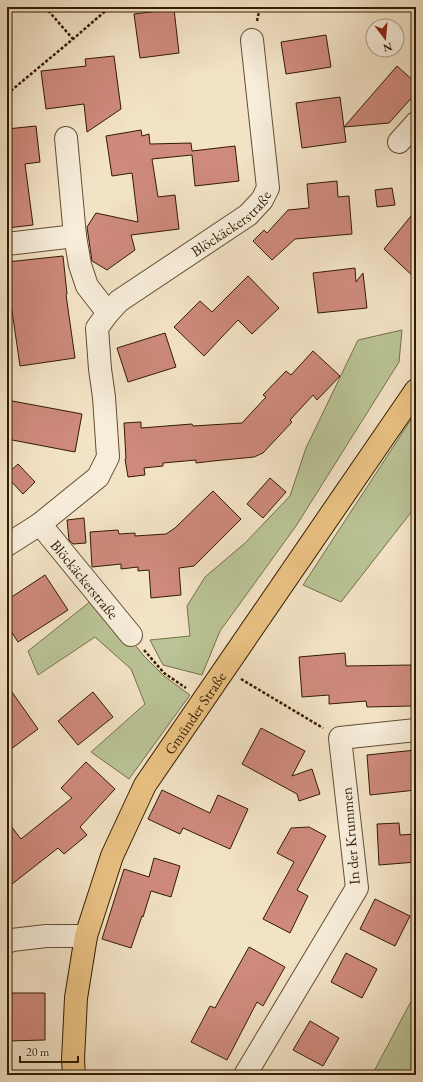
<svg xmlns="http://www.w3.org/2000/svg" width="423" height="1082" font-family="'EB Garamond',serif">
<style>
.green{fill:#bac496;stroke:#76704b}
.building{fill:#ce8a7c;stroke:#321c00}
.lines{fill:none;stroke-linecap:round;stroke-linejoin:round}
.minor-casing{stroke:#624e32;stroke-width:24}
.major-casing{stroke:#321c00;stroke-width:24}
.path{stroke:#321c00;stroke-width:2.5;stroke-dasharray:3 2;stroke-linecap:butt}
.minor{stroke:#f7edda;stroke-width:22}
.major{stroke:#eac283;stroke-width:22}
.labels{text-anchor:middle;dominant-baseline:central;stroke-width:3.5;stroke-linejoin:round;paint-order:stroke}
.street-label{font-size:15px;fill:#321c00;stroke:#f7edda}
</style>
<rect width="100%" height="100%" fill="#f3e3c6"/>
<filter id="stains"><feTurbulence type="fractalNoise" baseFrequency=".005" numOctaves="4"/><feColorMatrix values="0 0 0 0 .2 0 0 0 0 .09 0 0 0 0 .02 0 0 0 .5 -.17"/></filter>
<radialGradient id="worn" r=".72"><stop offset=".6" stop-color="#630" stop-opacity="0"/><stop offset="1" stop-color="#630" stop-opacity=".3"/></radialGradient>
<g class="green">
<path d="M402 330 399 362 296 526 220 631 202 675 163 665 150 640 190 636 187 606 205 577 245 543 290 496 306 448 358 340Z"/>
<path d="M416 412V506L341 602 303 585Z"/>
<path d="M96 597 144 656 164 676 190 695 129 779 91 752 145 704 131 669 95 637 38 675 28 651Z"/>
<path d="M416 992V1075H372Z"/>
</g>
<g class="building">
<path d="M174 9 179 53 140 58 134 14Z"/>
<path d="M326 35 331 67 286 74 281 42Z"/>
<path d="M114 56 121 109 87 132 84 104 46 109 41 71 86 66 85 59Z"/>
<path d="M397 66 416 83V93L389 123 344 127 346 142 302 148 296 103 340 97 344 127Z"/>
<path d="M36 126 40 162 25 164 33 225 7 228V129Z"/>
<path d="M141 130 142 136 149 134 150 144 191 143 192 151 235 146 239 181 195 186 192 155 152 159 158 197 175 195 179 229 131 235 135 250 107 270 92 261 87 227 96 213 138 222 132 173 112 176 106 136Z"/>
<path d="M337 181 338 197 349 196 352 234 295 239 272 260 253 241 264 230 267 233 288 210 309 208 307 184Z"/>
<path d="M392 188 395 205 377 207 375 190Z"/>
<path d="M416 210V279L384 249Z"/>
<path d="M63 256 67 294 66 295 75 358 20 366 11 304H7V262Z"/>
<path d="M355 268 356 282 363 273 367 308 318 313 313 273Z"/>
<path d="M248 276 279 308 252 334 238 320 204 356 174 327 200 301 212 312Z"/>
<path d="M165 333 176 367 128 382 117 348Z"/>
<path d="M313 351 340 376 317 400 313 395 290 420 292 422 263 453 254 457 213 461 196 463V460L163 463V466L144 468 145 475 128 477 125 459H126L124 423 141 422V428L192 424 193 426 242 423 266 397 263 395 286 371 291 375Z"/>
<path d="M7 400 82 414 75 452 7 439Z"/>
<path d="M18 464 35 482 23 494 7 477V474Z"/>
<path d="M270 478 286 492 263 518 247 504Z"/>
<path d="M213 491 241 519 194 566 179 568 181 595 151 598 149 570 138 571V567L121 569V564L92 567 90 532 118 530 119 534 135 533V536L166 534 175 528Z"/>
<path d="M84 518 86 543 73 544 69 540 67 520Z"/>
<path d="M45 575 68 610 18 642 7 625V600Z"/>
<path d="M345 653 346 666 411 665 412 706 367 707 366 701 329 704V695L302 697 299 657Z"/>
<path d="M7 685 38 729 7 752Z"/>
<path d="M93 692 113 717 78 745 58 721Z"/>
<path d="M261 728 305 751 292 776 312 769 320 794 299 801 297 794 242 764Z"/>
<path d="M416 750V790L370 795 367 755Z"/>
<path d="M86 762 115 789 80 827 87 835 64 854 58 848 7 888V821L21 839 72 798 61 788Z"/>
<path d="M162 790 210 813 218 795 248 809 230 849 183 828 180 834 148 819Z"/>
<path d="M399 823 400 835 416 834V862L379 865 377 824Z"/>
<path d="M309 827 326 836 297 890 308 896 290 933 263 919 294 862 277 853 291 828Z"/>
<path d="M154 858 180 866 171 897 151 891 143 917 142 916 131 948 102 939 124 869 149 877Z"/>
<path d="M375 899 410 916 395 946 360 929Z"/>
<path d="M249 947 285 967 263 1006 257 1002 227 1060 191 1042 210 1006 215 1008Z"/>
<path d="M346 953 377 969 362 998 331 982Z"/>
<path d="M9 993H45V1040L7 1041V1005H10Z"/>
<path d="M310 1021 339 1038 323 1066 293 1050Z"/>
</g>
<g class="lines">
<g class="minor-casing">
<g id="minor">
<path d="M66 138 75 236 80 265 87 286 108 313"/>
<path d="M399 142 416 123"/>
<path d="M7 244 75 236"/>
<path id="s1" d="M40 524 131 635"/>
<path id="s2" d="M7 545 40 524 98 477 108 457 104 397 100 369 97 328 108 313 119 301 248 215 262 200 268 188 252 40"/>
<path d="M7 942 12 940 46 936H86"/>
<path d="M245 1075 357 888 340 738 416 730"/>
</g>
</g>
<g class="major-casing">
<g id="major">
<path id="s3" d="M74 1075 73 1060 76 998 86 936 112 856 145 785 416 390"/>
</g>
</g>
<g class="path">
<path d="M45 7 73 39"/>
<path d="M257 21 260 7"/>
<path d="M7 94 73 39 110 7"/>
<path d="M144 650 164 673 186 688"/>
<path d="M241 679 323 728"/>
</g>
<use href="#minor" class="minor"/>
<use href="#major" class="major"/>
</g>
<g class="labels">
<g class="street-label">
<text stroke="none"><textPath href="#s2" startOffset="437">Blöckäckerstraße</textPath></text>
<text stroke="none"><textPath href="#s1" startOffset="71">Blöckäckerstraße</textPath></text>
<text stroke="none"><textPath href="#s3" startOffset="390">Gmünder Straße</textPath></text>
<text transform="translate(350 836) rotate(-95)">In der Krummen</text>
</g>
</g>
<rect width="423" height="1082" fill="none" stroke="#f3e3c6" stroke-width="24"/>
<rect x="8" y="8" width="407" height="1066" fill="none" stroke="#321c00" stroke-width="2"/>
<rect x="12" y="12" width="399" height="1058" fill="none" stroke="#321c00"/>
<g transform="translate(385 38) rotate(164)"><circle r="19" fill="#f7edda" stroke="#a89983"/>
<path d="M0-3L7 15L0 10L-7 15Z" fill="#8f2418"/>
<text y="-6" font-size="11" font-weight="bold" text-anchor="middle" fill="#321c00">N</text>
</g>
<path d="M20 1056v6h58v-6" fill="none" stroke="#321c00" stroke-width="2"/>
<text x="26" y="1056" font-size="12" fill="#321c00" stroke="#f7edda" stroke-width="3" paint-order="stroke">20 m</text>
<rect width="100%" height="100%" filter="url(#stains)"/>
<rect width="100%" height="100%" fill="url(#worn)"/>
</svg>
